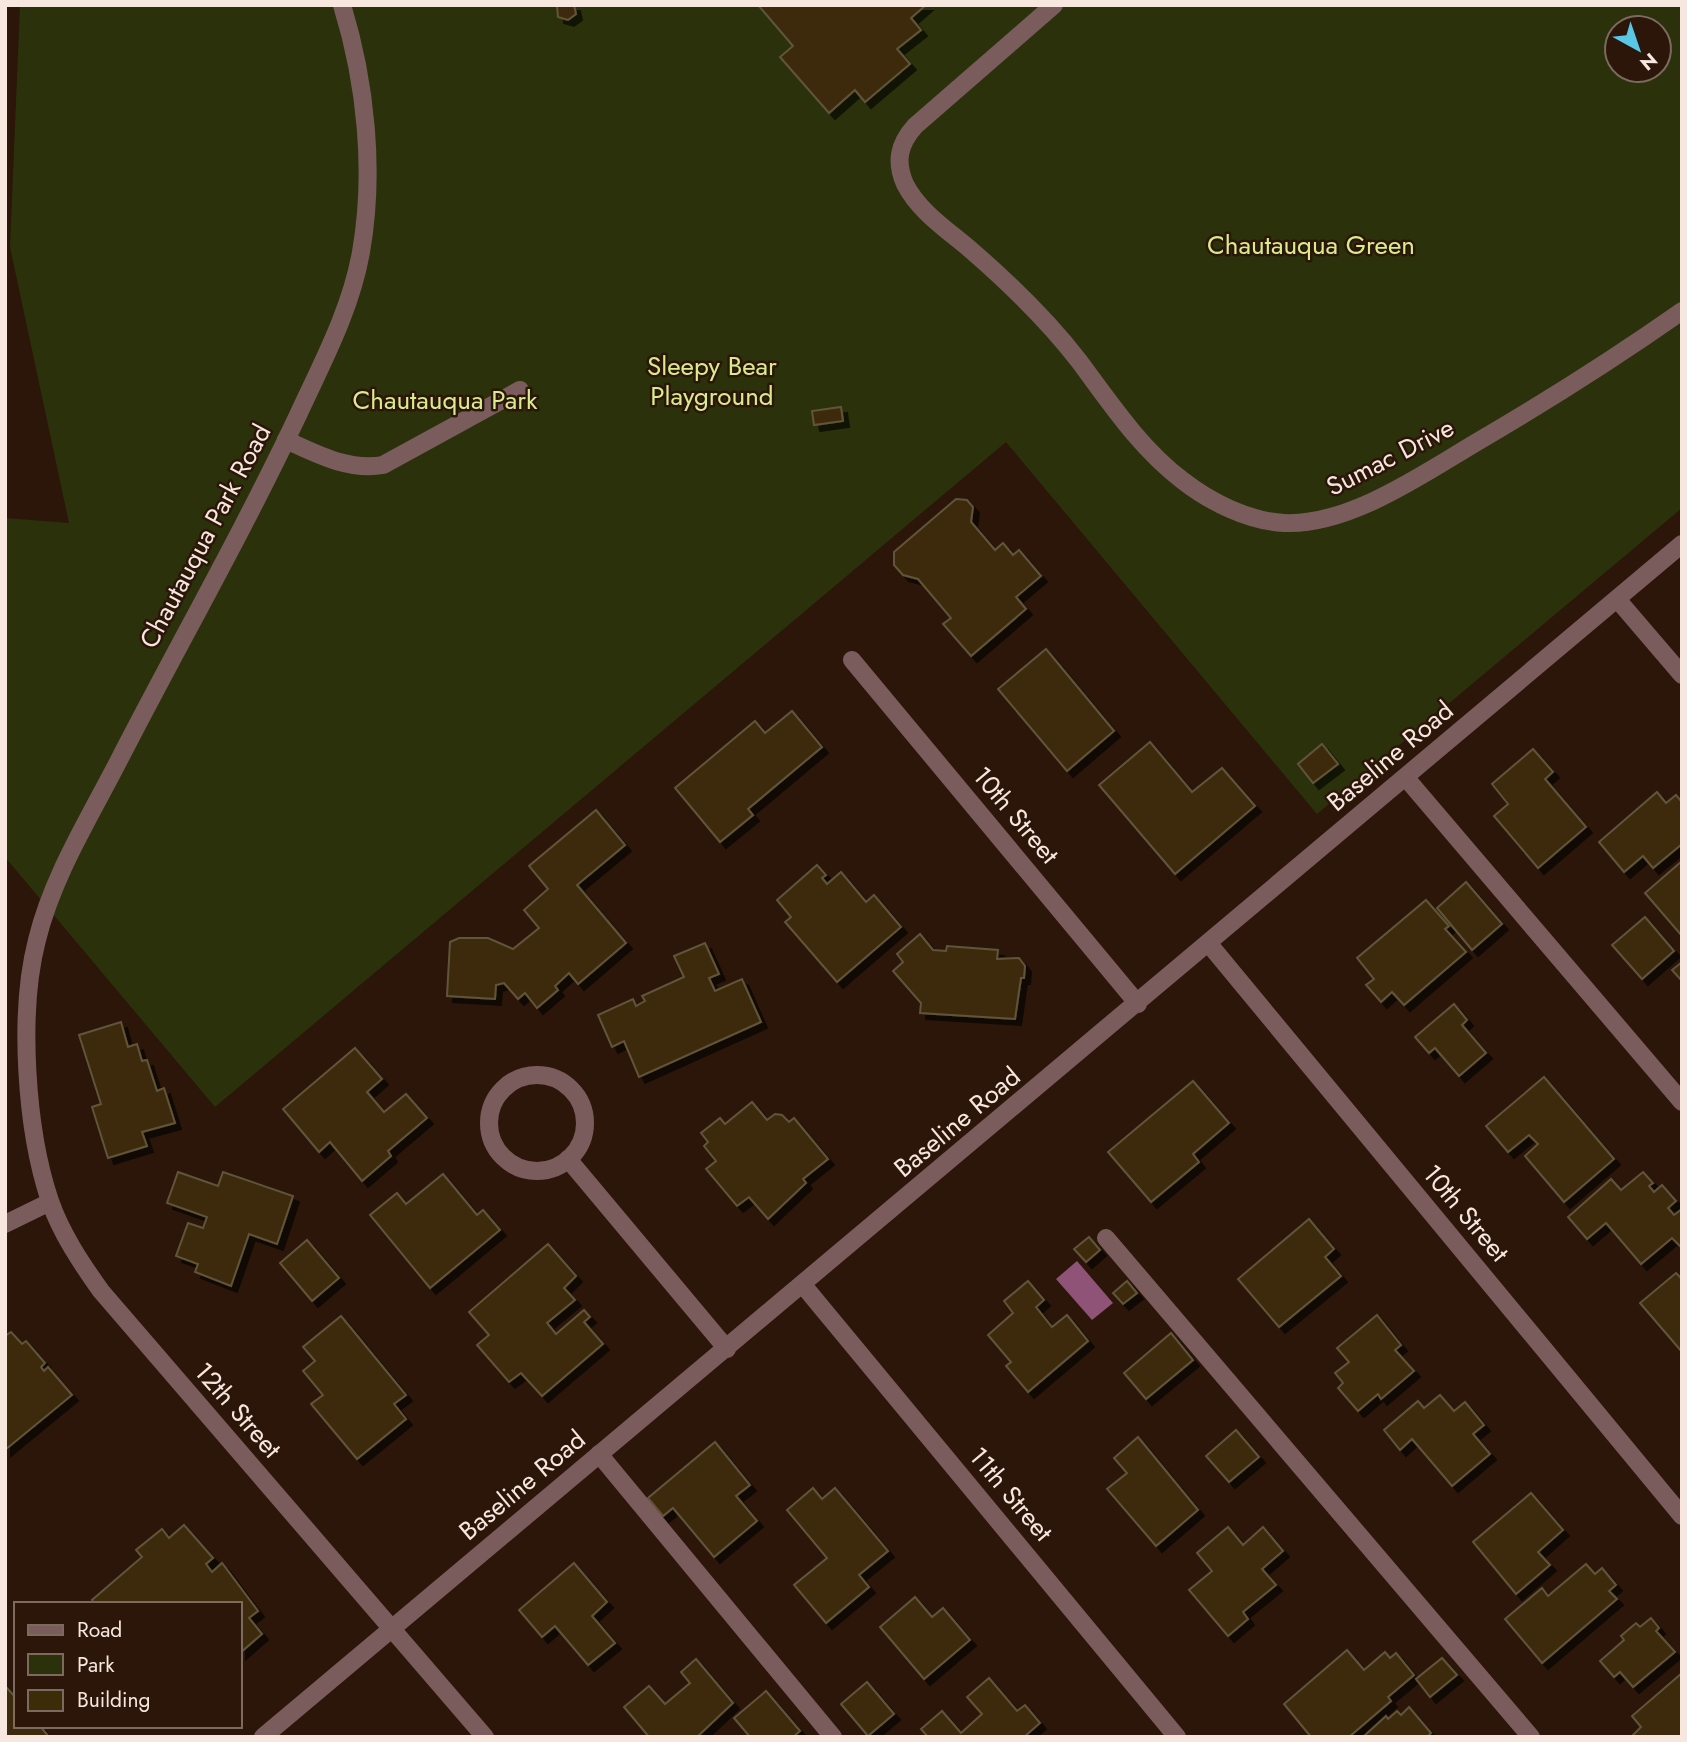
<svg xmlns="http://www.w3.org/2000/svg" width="1687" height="1742" font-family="Jost,sans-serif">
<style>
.green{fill:#2b320b;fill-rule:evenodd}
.water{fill:#8f5378}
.building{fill:#3c2c07;stroke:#60543b;stroke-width:2;filter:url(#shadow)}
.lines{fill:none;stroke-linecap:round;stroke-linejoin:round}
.minor{stroke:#7b5c5d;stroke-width:18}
.labels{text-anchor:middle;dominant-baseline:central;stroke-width:5;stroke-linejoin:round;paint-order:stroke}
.park-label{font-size:26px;fill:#d8ec8b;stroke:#2b1609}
.street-label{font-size:26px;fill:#f7e7df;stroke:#2b1609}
</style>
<defs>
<filter id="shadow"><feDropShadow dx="6" dy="6" stdDeviation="0" flood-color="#0009"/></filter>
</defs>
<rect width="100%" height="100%" fill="#2b1609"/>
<path class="green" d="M20 5H1682V508L1317 814 1006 442 215 1107 5 857V518L69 523 10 247ZM1617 28H1659V70H1617Z"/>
<path class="water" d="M1077 1261 1113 1303 1092 1320 1056 1279Z"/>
<g class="building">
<path d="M574 5 576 14 568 20 558 17 557 5Z"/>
<path d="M758 5H926L911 18 921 30 897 49 910 64 865 102 855 90 829 113 780 57 793 46Z"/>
<path d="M841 407 843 421 814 425 812 411Z"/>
<path d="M956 499 967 500 973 507 971 522 995 550 1003 543 1013 555 1019 550 1041 576 1016 597 1026 609 971 656 943 624 951 618 918 579 903 575 894 565V552Z"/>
<path d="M1046 649 1114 731 1067 771 998 689Z"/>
<path d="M792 711 822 747 748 809 753 815 720 842 675 788 755 721 765 733Z"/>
<path d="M1150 742 1192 792 1222 768 1255 806 1175 874 1099 785Z"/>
<path d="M1322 744 1338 764 1313 783 1298 764Z"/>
<path d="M1533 749 1553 772 1545 779 1586 827 1538 868 1494 816 1508 804 1492 784Z"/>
<path d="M1657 792 1666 803 1676 795 1682 802V844L1653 868 1643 856 1624 872 1599 842Z"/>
<path d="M596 810 625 845 577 885 626 943 578 984 569 973 555 986 558 990 537 1008 525 993 518 999 504 983 496 985 495 999 447 996 450 942 459 938H488L513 949 539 928 524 910 548 889 529 866Z"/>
<path d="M1682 861V936L1645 893Z"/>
<path d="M817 865 826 875 822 878 827 884 841 872 866 902 874 895 901 927 837 982 785 922 791 917 777 900Z"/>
<path d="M1466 882 1502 924 1472 950 1437 908Z"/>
<path d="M1426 900 1449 926 1445 929 1466 952 1404 1005 1392 992 1381 1002 1366 985 1374 979 1357 958Z"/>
<path d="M1645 917 1674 951 1642 979 1612 945Z"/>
<path d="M920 934 933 950 946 951 947 946 998 950 997 959 1019 958 1025 966 1024 978H1021L1015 1019 920 1013 921 1003 893 971 903 962 897 954Z"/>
<path d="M705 943 719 974 709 978 715 991 742 979 761 1022 639 1077 624 1041 612 1047 598 1015 633 999 636 1006 645 1001 642 996 684 977 674 956Z"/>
<path d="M1682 962V981L1672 970Z"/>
<path d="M1454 1004 1467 1020 1462 1025 1486 1053 1459 1076 1435 1048 1429 1053 1415 1037Z"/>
<path d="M121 1022 128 1047 137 1044 142 1061 147 1060 157 1091 164 1088 175 1123 142 1132 147 1146 108 1158 92 1107 101 1104 79 1035Z"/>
<path d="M355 1048 382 1079 367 1092 384 1112 406 1094 427 1118 388 1151 391 1156 362 1181 330 1142 319 1152 283 1109Z"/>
<path d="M1544 1077 1614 1159 1564 1202 1525 1156 1538 1144 1529 1135 1508 1152 1486 1126Z"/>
<path d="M1193 1081 1229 1123 1193 1154 1199 1162 1151 1202 1108 1152Z"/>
<path d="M752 1102 767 1120 775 1114 782 1115 789 1122 794 1118 828 1159 803 1179 806 1183 768 1219 749 1197 737 1206 706 1169 716 1161 704 1146 708 1142 701 1133 720 1118 725 1124Z"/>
<path d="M178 1172 218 1186 223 1172 293 1196 277 1244 249 1234 231 1286 195 1272 198 1264 176 1256 188 1223 203 1228 207 1217 167 1203Z"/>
<path d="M1643 1172 1653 1183 1649 1186 1654 1192 1662 1185 1676 1201 1668 1208 1674 1215 1682 1209V1248L1672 1238 1641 1264 1606 1223 1587 1239 1568 1217 1611 1179 1621 1190Z"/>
<path d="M443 1174 477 1215 483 1210 500 1230 430 1288 370 1215 397 1193 406 1204Z"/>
<path d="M1309 1219 1334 1249 1325 1257 1341 1276 1279 1327 1238 1279Z"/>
<path d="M1089 1237 1100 1250 1086 1262 1074 1249Z"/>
<path d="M307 1240 339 1278 312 1301 280 1263Z"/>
<path d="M548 1244 576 1276 564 1288 575 1300 547 1323 556 1334 584 1310 590 1317 584 1322 603 1344 542 1396 521 1373 509 1382 477 1345 489 1335 469 1312Z"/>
<path d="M1676 1273 1682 1279V1352L1640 1303Z"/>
<path d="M1028 1281 1044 1300 1036 1307 1052 1327 1067 1315 1088 1341 1028 1392 1006 1366 1011 1362 988 1335 1013 1313 1004 1301Z"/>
<path d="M1127 1281 1137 1293 1123 1304 1113 1293Z"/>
<path d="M1377 1315 1401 1345 1395 1350 1414 1371 1381 1399 1378 1394 1358 1411 1338 1388 1343 1383 1335 1373 1349 1362 1337 1348Z"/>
<path d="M341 1316 406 1395 394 1404 406 1419 357 1459 311 1404 323 1395 303 1371 315 1361 303 1347Z"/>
<path d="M11 1332 22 1344 26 1341 45 1363 41 1367 44 1371 48 1367 72 1395 5 1450V1336Z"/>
<path d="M1171 1333 1193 1360 1146 1399 1124 1373Z"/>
<path d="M1440 1395 1454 1411 1465 1402 1484 1425 1473 1434 1490 1454 1452 1486 1412 1439 1400 1450 1384 1430 1418 1401 1424 1408Z"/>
<path d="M1236 1430 1259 1457 1229 1482 1206 1456Z"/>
<path d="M1138 1437 1198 1510 1156 1546 1107 1489 1127 1473 1114 1458Z"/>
<path d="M715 1442 750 1485 736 1496 757 1521 714 1557 673 1508 663 1516 648 1498Z"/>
<path d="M813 1488 822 1499 835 1488 888 1551 859 1575 869 1587 826 1623 794 1585 827 1558 787 1510Z"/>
<path d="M1531 1493 1563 1530 1538 1552 1550 1565 1516 1594 1473 1542Z"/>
<path d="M184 1525 213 1558 206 1564 212 1572 222 1563 258 1611 249 1618 262 1634 240 1653V1604H95L92 1600 142 1557 136 1550 162 1529 169 1538Z"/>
<path d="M1228 1527 1243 1545 1263 1527 1283 1551 1262 1569 1276 1585 1243 1612 1248 1619 1228 1636 1189 1590 1212 1571 1197 1553Z"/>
<path d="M574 1563 607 1602 592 1616 615 1643 588 1665 555 1626 542 1637 519 1610Z"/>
<path d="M1586 1564 1595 1574 1602 1568 1616 1585 1609 1591 1617 1599 1542 1663 1505 1619 1542 1588 1548 1596Z"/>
<path d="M915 1597 932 1617 943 1608 970 1640 924 1679 880 1627Z"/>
<path d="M1651 1618 1659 1628 1656 1631 1675 1652 1633 1687 1620 1672 1614 1677 1600 1661 1624 1640 1621 1636 1636 1623 1640 1627Z"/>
<path d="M1347 1650 1364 1670 1385 1652 1390 1658 1396 1653 1414 1675 1388 1697 1391 1701 1349 1737H1311L1284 1704Z"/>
<path d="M1442 1658 1457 1675 1430 1697 1416 1679Z"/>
<path d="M696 1659 733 1703 697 1737H649L624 1707 649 1686 665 1704 690 1683 681 1672Z"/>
<path d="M1682 1673V1737H1631L1641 1727 1632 1716Z"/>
<path d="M989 1678 1017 1711 1025 1705 1040 1723 1024 1737H928L921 1729 942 1711 961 1733 982 1714 967 1697Z"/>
<path d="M867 1682 894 1714 868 1736 841 1704Z"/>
<path d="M6 1687 16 1698V1726H40L49 1737H5Z"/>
<path d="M766 1691 800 1731 793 1737H750L734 1718Z"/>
<path d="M1409 1707 1431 1733 1427 1737H1363L1386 1716 1388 1719 1397 1711 1401 1715Z"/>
</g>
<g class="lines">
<g class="minor">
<path d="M342 5C366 83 375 172 361 252 351 309 323 361 299 413 243 532 177 647 117 764 88 820 52 878 37 940 18 1013 26 1130 50 1201 61 1233 81 1263 101 1291L485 1737"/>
<path d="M1054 5 915 126C899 144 895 161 905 184 919 212 949 231 972 251 1010 284 1048 321 1079 361 1111 404 1140 448 1182 480 1210 502 1248 521 1284 523 1349 526 1423 474 1477 442 1547 401 1615 358 1682 311"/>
<path d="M286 440C317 454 348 471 383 465L520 390"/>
<path d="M1617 599 1682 675"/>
<path d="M852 660 1138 1004"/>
<path d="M1406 778 1682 1102"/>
<path d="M1209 944 1682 1516"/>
<circle cx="537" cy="1123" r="48"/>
<path d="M568 1159 727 1349"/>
<path d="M5 1224 50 1202"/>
<path d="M1106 1238 1531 1737"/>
<path d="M803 1285 1177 1737"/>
<path d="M599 1454 833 1737"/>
<path d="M263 1737 1682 544"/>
</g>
</g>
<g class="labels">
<g class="park-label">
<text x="1311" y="245">Chautauqua Green</text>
<text x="712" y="366">Sleepy Bear<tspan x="712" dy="30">Playground</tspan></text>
<text x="445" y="400">Chautauqua Park</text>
</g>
<g class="street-label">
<text transform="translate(1390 457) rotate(-27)">Sumac Drive</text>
<text transform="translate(205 536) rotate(-62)">Chautauqua Park Road</text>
<text transform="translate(1390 756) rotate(-40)">Baseline Road</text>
<text transform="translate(1016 815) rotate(50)">10th Street</text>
<text transform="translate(957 1122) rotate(-40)">Baseline Road</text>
<text transform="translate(1466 1213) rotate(50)">10th Street</text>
<text transform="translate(238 1410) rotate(49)">12th Street</text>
<text transform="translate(522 1485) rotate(-40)">Baseline Road</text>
<text transform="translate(1011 1494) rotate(50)">11th Street</text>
</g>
</g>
<rect width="1687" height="1742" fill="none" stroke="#f7e7df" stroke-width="14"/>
<rect x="14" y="1602" width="228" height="126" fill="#2b1609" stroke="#7d6a5f" stroke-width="2"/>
<rect x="28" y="1625" width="35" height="10" fill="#7b5c5d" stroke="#7d6a5f" stroke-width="2"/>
<text x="77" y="1637" font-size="21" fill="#f7e7df">Road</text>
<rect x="28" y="1654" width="35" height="21" fill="#2b320b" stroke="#7d6a5f" stroke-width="2"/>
<text x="77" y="1672" font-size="21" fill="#f7e7df">Park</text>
<rect x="28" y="1690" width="35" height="21" fill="#3c2c07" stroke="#7d6a5f" stroke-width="2"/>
<text x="77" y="1707" font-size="21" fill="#f7e7df">Building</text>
<g transform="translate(1638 49) rotate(140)"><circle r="33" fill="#2b1609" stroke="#7d6a5f" stroke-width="2"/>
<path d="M0-5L12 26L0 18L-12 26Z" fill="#5bc7e7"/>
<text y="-10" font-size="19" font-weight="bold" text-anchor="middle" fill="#f7e7df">N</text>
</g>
</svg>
